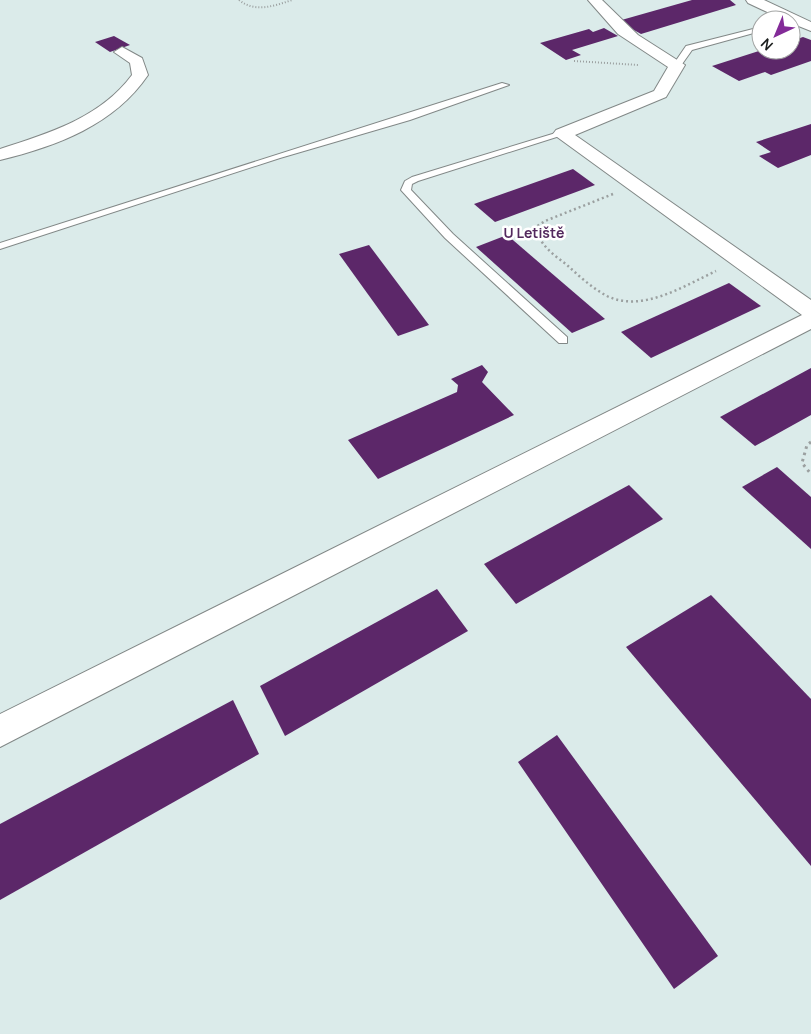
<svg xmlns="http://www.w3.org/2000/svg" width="811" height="1034" font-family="Manrope,sans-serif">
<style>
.built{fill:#dbebea;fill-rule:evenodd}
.building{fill:#5c2769}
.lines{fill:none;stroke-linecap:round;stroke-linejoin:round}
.lane-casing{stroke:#828887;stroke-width:2}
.street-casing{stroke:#828887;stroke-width:2}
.path-far2{stroke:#9ba0a0;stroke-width:2;stroke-dasharray:1 2;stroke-linecap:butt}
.path-far1{stroke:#9ba0a0;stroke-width:2.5;stroke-dasharray:2 3;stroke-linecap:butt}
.path{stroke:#9ba0a0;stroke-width:3;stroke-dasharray:2.5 4;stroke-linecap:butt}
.lane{fill:#fff;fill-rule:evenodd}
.street{fill:#fff;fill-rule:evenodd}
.labels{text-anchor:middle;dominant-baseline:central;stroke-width:5;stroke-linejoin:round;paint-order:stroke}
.far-neighbourhood-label{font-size:14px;font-weight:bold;fill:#53295e;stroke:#fff}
</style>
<rect width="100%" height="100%" fill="#f1f8f8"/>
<path class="built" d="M0 0H811V1034H0ZM761 20H791V50H761Z"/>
<g class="building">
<path d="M692 0H730L736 5 641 34 618 21Z"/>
<path d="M604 28 618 36 572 50 581 55 566 60 540 43 589 29 593 32Z"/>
<path d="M114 36 130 45 110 52 95 42Z"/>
<path d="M803 37 811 40V61L771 75 765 72 739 81 712 66 762 50H791V41Z"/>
<path d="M811 124V155L778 168 759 156 771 152 756 142Z"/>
<path d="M573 169 595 185 495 222 474 204Z"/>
<path d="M507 235 605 319 572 333 476 247Z"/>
<path d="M369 245 429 325 398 336 339 254Z"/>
<path d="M729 283 761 306 651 358 621 332Z"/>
<path d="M482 365 488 372 482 382 514 415 378 479 348 440 457 392 458 385 451 379Z"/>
<path d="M811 368V415L755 446 720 417Z"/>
<path d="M777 467 811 497V549L742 487Z"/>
<path d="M629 485 663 519 516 604 484 564Z"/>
<path d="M437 589 468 631 285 736 260 686Z"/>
<path d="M711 595 811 699V866L626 647Z"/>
<path d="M233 700 259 754 0 900V824Z"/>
<path d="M557 735 718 956 674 989 518 762Z"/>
</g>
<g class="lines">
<g class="lane-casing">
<g id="lane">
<path d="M761 27V31L692 50 680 67 673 65 686 46Z"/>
<path d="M502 83 509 85 410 120 280 158 0 249V243Z"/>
<path d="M559 132 566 134 418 181 412 184 411 190 453 234 567 337V343H559L445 238 401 190 405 181 412 177Z"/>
</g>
</g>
<g class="street-casing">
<g id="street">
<path d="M588 0H602L638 35 685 65 666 97 575 135 811 300V329L0 747V714L802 315 553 134 556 130 654 91 668 67 618 34Z"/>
<path d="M746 0H764L811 22V31L791 23V20H784L748 3Z"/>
<path d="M122 47 142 58 148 75C114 125 57 146 0 160V149C49 133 100 118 132 75L130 63 114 52Z"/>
</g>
</g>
<g class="path-far2">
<path d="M239 0C255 13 274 6 292 0"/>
<path d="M574 61 638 65"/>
</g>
<path class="path-far1" d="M613 194 545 221 536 227C538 244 554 255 567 265 579 276 592 288 607 296 642 313 684 286 716 271"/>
<path class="path" d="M811 442 807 445 802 463 811 474"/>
<use href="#lane" class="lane"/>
<use href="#street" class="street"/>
</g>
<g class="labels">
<g class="far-neighbourhood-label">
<text x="534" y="232">U Letiště</text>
</g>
</g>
<g transform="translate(776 35) rotate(224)"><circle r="24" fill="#ffffff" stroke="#a3a5a4"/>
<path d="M0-4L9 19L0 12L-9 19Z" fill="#832b98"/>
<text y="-8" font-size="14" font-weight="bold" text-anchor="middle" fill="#1a1d1c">N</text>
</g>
</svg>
